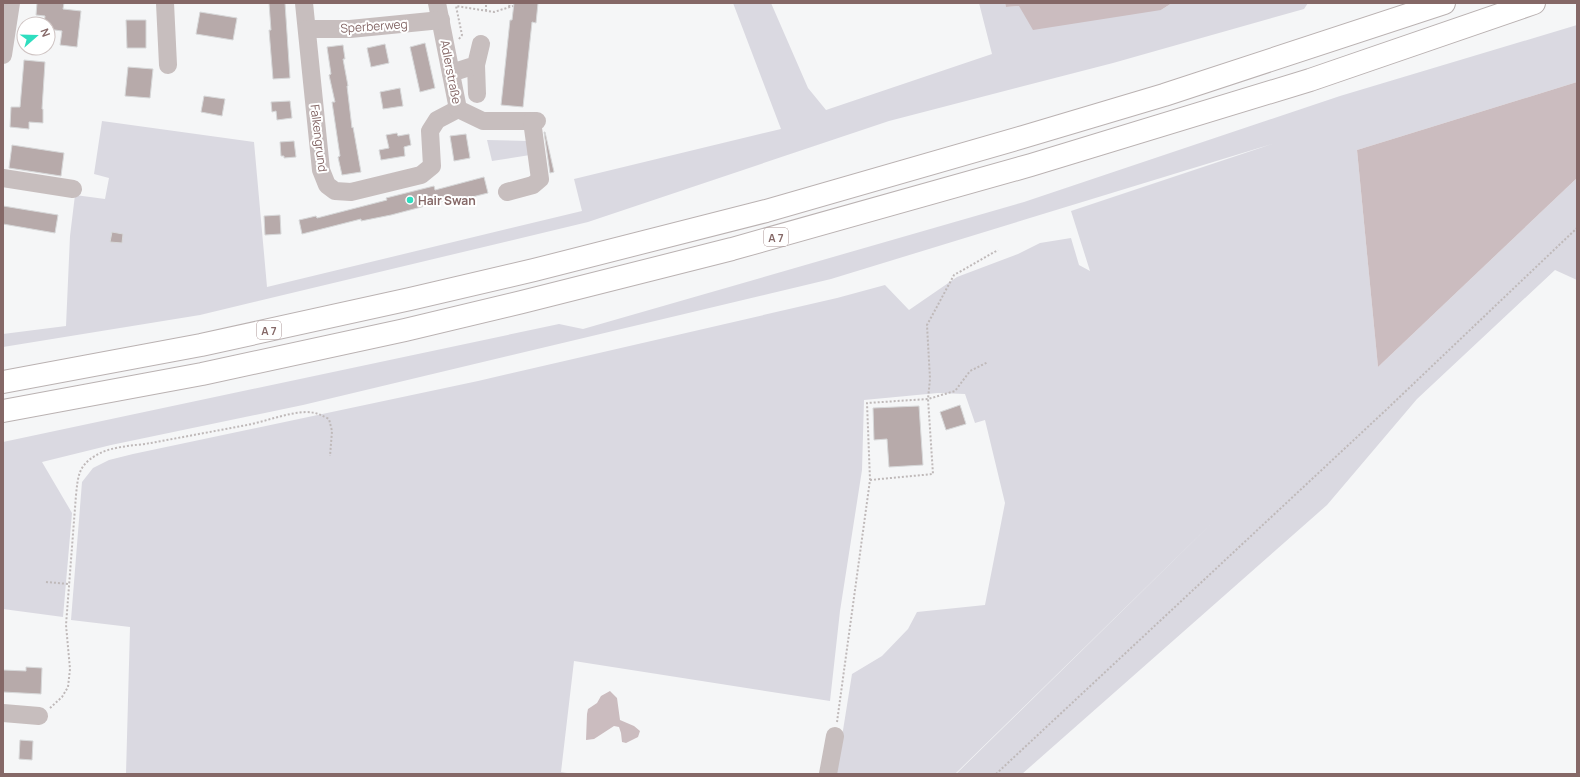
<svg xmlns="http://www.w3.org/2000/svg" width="1580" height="777" font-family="Manrope,sans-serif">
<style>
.green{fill:#dad9e1}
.water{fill:#cbbcbf}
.building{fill:#b7aaaa;stroke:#d7d8d9}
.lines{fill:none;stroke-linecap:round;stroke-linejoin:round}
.highway-casing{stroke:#bab2b2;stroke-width:24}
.path{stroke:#bfb9b9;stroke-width:2;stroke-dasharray:2 2;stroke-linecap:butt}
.minor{stroke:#c7bebe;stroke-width:18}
.highway{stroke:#fff;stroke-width:22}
.poi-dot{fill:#2edebf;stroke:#fff;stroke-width:1.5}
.labels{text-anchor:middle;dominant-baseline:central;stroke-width:4;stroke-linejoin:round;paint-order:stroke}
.shield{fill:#fff;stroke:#aa9595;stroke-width:1}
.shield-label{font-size:11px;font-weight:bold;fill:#856867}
.street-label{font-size:12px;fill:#856867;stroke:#fff}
.poi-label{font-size:12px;font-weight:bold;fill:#856867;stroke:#fff;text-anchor:start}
</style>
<rect width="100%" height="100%" fill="#f5f6f7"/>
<g class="green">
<path d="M733 3H771L808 88 826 110 992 54 979 3H1005L1006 7 1019 6 1161 10 1172 3H1308L1304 9 1113 63 889 121 588 222 200 315 3 347V334L66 326 70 236 75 195 105 199 109 178 94 174 102 121 254 142 267 287 582 211 574 179 781 129Z"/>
<path d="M1577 25V82L1357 150 1378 367 1577 178V280L1555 270 1417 399 1327 505 1022 774H956L1220 515 955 774H836L852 674 882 656 908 629 917 612 985 605 1005 503 985 420 975 423 965 394 938 393 864 400 862 470 840 611 830 701 574 661 561 772 573 774H126L130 627 71 620 82 482 93 468 109 460 133 454 478 381 837 298 885 285 909 310 957 277 1018 254 1040 243 1071 238 1079 265 1090 271 1071 211 1272 144 831 279 303 405 111 445 42 462 72 513 63 617 3 609V442L559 324 583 329 1024 202 1340 96Z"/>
<path d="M487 140 528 141 530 155 492 161Z"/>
</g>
<g class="water">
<path d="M1005 3H1172L1161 10 1033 30 1019 6 1006 7Z"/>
<path d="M1577 82V178L1378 367 1357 150Z"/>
<path d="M610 691 617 698 620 720 634 726 640 731 638 737 626 743 622 742 621 733 619 727 614 726 594 739 586 740 587 714 588 709 597 703 601 696Z"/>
</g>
<g class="building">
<path d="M37 3H64L63 9 81 11 77 47 60 45 62 31 48 29V24H44L45 16 36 15Z"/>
<path d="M269 3H285L290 78 273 79 269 30H271Z"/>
<path d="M514 3H538L536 23 532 22 523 107 501 105 510 20H512Z"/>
<path d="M200 12 237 18 233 40 196 34Z"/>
<path d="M126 20H146V48H127Z"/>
<path d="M425 43 435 88 420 92 410 47Z"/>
<path d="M385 44 389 63 371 67 367 48Z"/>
<path d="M343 45 345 59H343L348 86H347L352 128 353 127 361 172 342 175 338 157 340 156 332 102H335L329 75 331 74 327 47Z"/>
<path d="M24 60 45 62 42 109H43V123L29 122V129L10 127 11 107H20Z"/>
<path d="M128 67 153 69 150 98 125 96Z"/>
<path d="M400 88 403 106 383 109 380 92Z"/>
<path d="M204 96 225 99 222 116 201 112Z"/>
<path d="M290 101 292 118 277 120 276 111 272 112 271 102Z"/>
<path d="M544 132H545L554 172 550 173Z"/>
<path d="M397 133 398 136 409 134 411 145 404 147 405 156 381 160 379 150 389 148 386 135Z"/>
<path d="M466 134 470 158 454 161 450 136Z"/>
<path d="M294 141 296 157 284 158V156H281L280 142Z"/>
<path d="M12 145 64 153 61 176 9 168Z"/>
<path d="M484 177 488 193 452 202V199L391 215 361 221V219L302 234 299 220 316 216 317 218 387 200 386 198 434 186 435 190Z"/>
<path d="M3 206 58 215 55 233 3 224Z"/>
<path d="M280 215 281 234 265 235 264 216Z"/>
<path d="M112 232 123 234 122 243 110 242Z"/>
<path d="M960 405 966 424 946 430 940 412Z"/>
<path d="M919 406 923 465 889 467 887 439 874 440 873 408Z"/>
<path d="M26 667 42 668 41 694 3 692V670L26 671Z"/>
<path d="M20 740 33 741 32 760 19 759Z"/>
</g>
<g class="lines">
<g class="highway-casing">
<g id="highway">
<path d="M3 382 201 345 410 299 534 270 766 211 1023 137 1164 95 1444 3"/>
<path d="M3 411 202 374 405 330 522 302 732 249 1031 165 1310 80 1534 3"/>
</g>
</g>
<g class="path">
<path d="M509 7 510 3"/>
<path d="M486 11V3"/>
<path d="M459 39 462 35 456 6 494 12 513 6"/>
<path d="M870 480 933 474 928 399 955 391 970 371 988 362"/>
<path d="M46 582 69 584"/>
<path d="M50 708 62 697 68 687 70 669 66 625 76 495C78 477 78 466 95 456 110 446 133 446 151 443 183 437 215 431 247 425 267 421 286 413 306 412 316 412 321 415 329 419L332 431 330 456"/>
<path d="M837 722 870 480 867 403 928 399 930 379 927 325 954 275 998 250"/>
<path d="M996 774 1387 409 1577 228"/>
</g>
<g class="minor">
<path d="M165 3 168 65"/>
<path d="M304 3 321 170 327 185 335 191 351 192 421 175 432 166 430 131 437 120 458 109"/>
<path d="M437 3 458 109 483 121H537"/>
<path d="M307 29H350L441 20"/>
<path d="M3 55 11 3"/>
<path d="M476 65 477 94"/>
<path d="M451 73 476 65 481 44"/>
<path d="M3 178 73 189"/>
<path d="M507 192 533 185 540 179 532 121"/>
<path d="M3 713 39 716"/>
<path d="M828 774 835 736"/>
</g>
<use href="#highway" class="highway"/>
</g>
<circle class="poi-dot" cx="410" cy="200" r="4"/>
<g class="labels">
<g class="shield">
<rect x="764" y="228" width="24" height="18" rx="3"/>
<rect x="257" y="321" width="24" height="18" rx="3"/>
</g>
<g class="shield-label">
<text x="776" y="237">A 7</text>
<text x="269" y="330">A 7</text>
</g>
<g class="street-label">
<text transform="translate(374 26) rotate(-4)">Sperberweg</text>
<text transform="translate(451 72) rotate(79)">Adlerstraße</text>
<text transform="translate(319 138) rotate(83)">Falkengrund</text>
</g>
<g class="poi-label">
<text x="418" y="200">Hair Swan</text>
</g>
</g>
<rect width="1580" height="777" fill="none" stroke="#856867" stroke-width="8"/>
<g transform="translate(36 36) rotate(70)"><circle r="19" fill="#ffffff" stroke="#cec3c2"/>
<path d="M0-3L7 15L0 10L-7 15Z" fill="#2edebf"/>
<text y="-6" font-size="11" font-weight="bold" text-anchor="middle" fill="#856867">N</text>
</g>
</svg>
